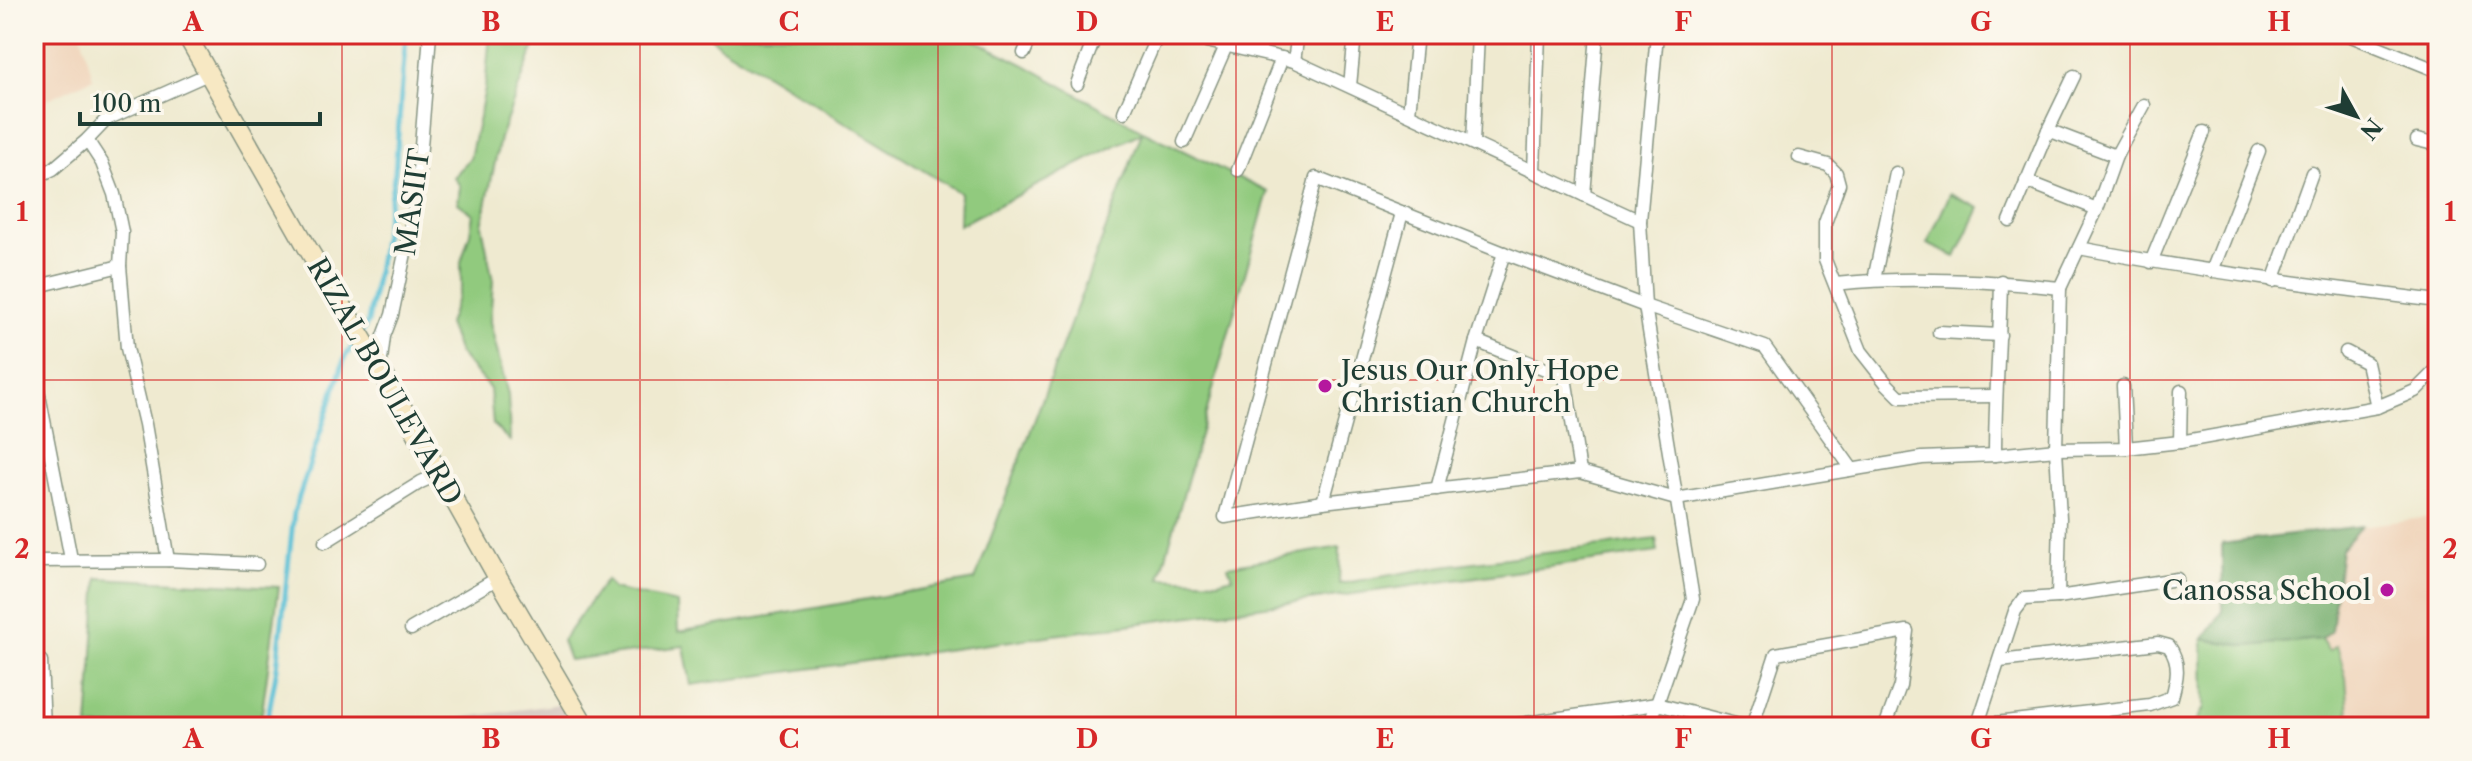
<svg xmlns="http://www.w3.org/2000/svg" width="2472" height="761" font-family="'Libre Caslon Text',serif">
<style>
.built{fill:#f0d5bc}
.industrial{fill:#cec1b9}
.green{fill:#91ca7e;stroke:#588459;stroke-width:2}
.forest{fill:#74ae6d;stroke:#4a7650;stroke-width:2}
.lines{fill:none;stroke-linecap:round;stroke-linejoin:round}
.stream{stroke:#59c0d6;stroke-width:5}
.minor-casing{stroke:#879482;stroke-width:15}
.secondary-casing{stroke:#879482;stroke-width:21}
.minor{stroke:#fff;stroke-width:12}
.secondary{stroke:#f7e8c3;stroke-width:18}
.grid{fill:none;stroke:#d62828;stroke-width:2;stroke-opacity:0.55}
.poi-dot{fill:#b5179e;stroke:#fbf7ec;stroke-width:3}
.labels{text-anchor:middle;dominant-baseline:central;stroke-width:8;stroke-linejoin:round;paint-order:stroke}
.street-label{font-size:28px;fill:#1f3d34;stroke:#fbf7ec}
.poi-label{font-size:28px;fill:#1f3d34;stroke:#fbf7ec;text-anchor:start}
.neatline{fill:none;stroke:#d62828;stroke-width:3}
.grid-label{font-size:26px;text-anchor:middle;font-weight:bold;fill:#d62828}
</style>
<rect width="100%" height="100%" fill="#fbf7ec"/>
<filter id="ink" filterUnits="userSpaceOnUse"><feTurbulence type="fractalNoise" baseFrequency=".0125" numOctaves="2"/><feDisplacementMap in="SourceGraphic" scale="16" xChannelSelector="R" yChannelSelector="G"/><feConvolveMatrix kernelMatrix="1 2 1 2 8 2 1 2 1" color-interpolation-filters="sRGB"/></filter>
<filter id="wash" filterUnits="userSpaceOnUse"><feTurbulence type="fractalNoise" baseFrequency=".006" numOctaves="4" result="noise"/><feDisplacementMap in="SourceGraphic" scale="32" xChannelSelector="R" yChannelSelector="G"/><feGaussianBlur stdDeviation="1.8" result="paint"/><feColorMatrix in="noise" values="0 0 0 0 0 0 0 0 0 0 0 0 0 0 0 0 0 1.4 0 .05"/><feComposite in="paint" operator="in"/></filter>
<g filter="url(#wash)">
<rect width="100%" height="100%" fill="#efead0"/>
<g class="built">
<path d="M34 34H81L93 78 34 106Z"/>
<path d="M2438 516V727H2193L2204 708 2203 639 2247 646 2331 631 2341 549 2361 526Z"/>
</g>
<path class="industrial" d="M560 704 573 727H395Z"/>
<g class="green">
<path d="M490 34H541L534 46 500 138 482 225 493 281 490 322 508 395 510 441 493 425 490 389 459 353 448 324 461 287V262L470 233 473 214 458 203 460 186 454 177 470 158 485 89Z"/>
<path d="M708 34H963L1023 64 1143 131 1268 192 1160 578 1218 581 1232 577 1228 566 1340 547 1339 584 1443 566 1656 539 1658 552 691 685 684 646 569 660 562 641 606 580 613 589 677 603 678 632 975 580 1142 132 959 225 960 193 719 45Z"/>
<path d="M1950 194 1979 208 1956 257 1927 244Z"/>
<path d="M98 578 279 587 260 727H88Z"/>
<path d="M2203 639 2247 646 2321 639 2329 651 2337 645 2346 678 2350 727H2193L2204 708Z"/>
</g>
<path class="forest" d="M2361 526 2341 549 2331 631 2321 639 2247 646 2203 639 2223 611 2222 544Z"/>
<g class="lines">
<g class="stream">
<path d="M362 332 368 322 395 172 406 34"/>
<path d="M266 727 277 668 294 512 345 357 356 341"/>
</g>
</g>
</g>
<g filter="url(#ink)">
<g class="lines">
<g class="minor-casing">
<g id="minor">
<path d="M1176 34 1294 61 1640 221"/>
<path d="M2346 34 2438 71"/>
<path d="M1024 53 1032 34"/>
<path d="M1294 61 1298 34"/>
<path d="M1077 84 1096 34"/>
<path d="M1350 86 1355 34"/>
<path d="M1124 112 1158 34"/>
<path d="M1409 113 1417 34"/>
<path d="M2048 130 2116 156"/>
<path d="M87 140 102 163 114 194 122 232 120 266 127 348 145 424 168 560"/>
<path d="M2417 140 2438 145"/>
<path d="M1184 142 1226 46"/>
<path d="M1473 143 1478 34"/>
<path d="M1799 157 1828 165 1836 173 1839 184 1825 223V260L1861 351 1887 384 1900 397 1995 396"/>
<path d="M1238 170 1282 58"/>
<path d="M1534 171 1539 34"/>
<path d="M34 178 53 169 87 140 107 119 208 74"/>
<path d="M2026 181 2097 209"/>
<path d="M1584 195 1597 34"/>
<path d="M2010 221 2048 130 2074 76"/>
<path d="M2079 248C2198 271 2318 286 2438 301"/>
<path d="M2151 262 2204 132"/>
<path d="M2212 271 2259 151"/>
<path d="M1874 280 1896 173"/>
<path d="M2273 281 2312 173"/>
<path d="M1835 284C1909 276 1985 280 2060 288L2056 449 2060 518 2058 597 2024 599 2015 611 1977 727"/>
<path d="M34 287 120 266"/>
<path d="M2060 288 2097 209 2116 156 2144 105"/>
<path d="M1939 332 2000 335"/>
<path d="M1476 341 1565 377 1580 472"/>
<path d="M2346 352 2367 363 2377 407"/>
<path d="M380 368 384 336 392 315 417 196 430 34"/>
<path d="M34 369 71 559"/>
<path d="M2123 386 2126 448"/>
<path d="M2180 442 2181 391"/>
<path d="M1995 455C1995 397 2000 339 2001 281"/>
<path d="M1852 469 1765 347 1645 306 1504 253 1316 178 1225 517 1323 502 1580 472 1676 499 1922 458 1995 455 2056 449 2126 448 2180 442 2377 407 2415 391 2435 371 2438 365"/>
<path d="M1437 489 1476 341 1504 253"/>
<path d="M1323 502 1402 213"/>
<path d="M325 542 421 482 439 474"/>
<path d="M34 561 168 560 257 564"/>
<path d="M2058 597 2177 579"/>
<path d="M411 629 498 578"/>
<path d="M41 661 44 727"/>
<path d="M1978 725 2150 705 2172 697C2177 679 2181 663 2169 646L2158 643 2000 661"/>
<path d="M1499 727 1657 704 1747 727"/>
<path d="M1649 727 1693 599 1645 306 1640 221 1657 34"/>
<path d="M1752 727 1776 654 1907 631 1900 686 1885 727"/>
</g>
</g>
<g class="secondary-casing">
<path id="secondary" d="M186 34 307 247 380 368 498 578 586 727"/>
</g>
<use href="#minor" class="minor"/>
<use href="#secondary" class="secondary"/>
</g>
</g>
<path class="grid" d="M342 34V727M640 34V727M938 34V727M1236 34V727M1534 34V727M1832 34V727M2130 34V727M34 380H2438"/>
<g class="poi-dot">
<circle cx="1325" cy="386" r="8"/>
<circle cx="2387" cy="590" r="8"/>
</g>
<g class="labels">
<g class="street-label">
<text transform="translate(412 202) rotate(-82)">MASIIT</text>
<text transform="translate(385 381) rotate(60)">RIZAL BOULEVARD</text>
</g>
<g class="poi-label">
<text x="1341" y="370">Jesus Our Only Hope<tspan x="1341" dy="32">Christian Church</tspan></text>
<text x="2371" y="590" text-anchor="end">Canossa School</text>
</g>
</g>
<rect width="2472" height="761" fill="none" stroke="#fbf7ec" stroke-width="88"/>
<g transform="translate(2356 116) rotate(130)" stroke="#fbf7ec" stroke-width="6" paint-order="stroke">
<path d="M0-6L14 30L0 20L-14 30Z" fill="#1f3d34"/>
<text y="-12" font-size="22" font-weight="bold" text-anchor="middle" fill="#1f3d34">N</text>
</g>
<path d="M80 112v12h240v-12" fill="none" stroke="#1f3d34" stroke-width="4"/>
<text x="92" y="112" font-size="24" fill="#1f3d34" stroke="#fbf7ec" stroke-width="6" paint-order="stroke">100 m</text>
<rect x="44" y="44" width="2384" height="673" class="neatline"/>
<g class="grid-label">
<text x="193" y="31">A</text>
<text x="491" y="31">B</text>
<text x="789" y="31">C</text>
<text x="1087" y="31">D</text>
<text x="1385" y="31">E</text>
<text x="1683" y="31">F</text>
<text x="1981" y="31">G</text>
<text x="2279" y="31">H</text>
<text x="22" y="221">1</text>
<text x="2450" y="221">1</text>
<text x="22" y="558">2</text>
<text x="2450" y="558">2</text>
<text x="193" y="748">A</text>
<text x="491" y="748">B</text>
<text x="789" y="748">C</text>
<text x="1087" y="748">D</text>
<text x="1385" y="748">E</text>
<text x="1683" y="748">F</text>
<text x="1981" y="748">G</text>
<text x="2279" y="748">H</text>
</g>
</svg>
